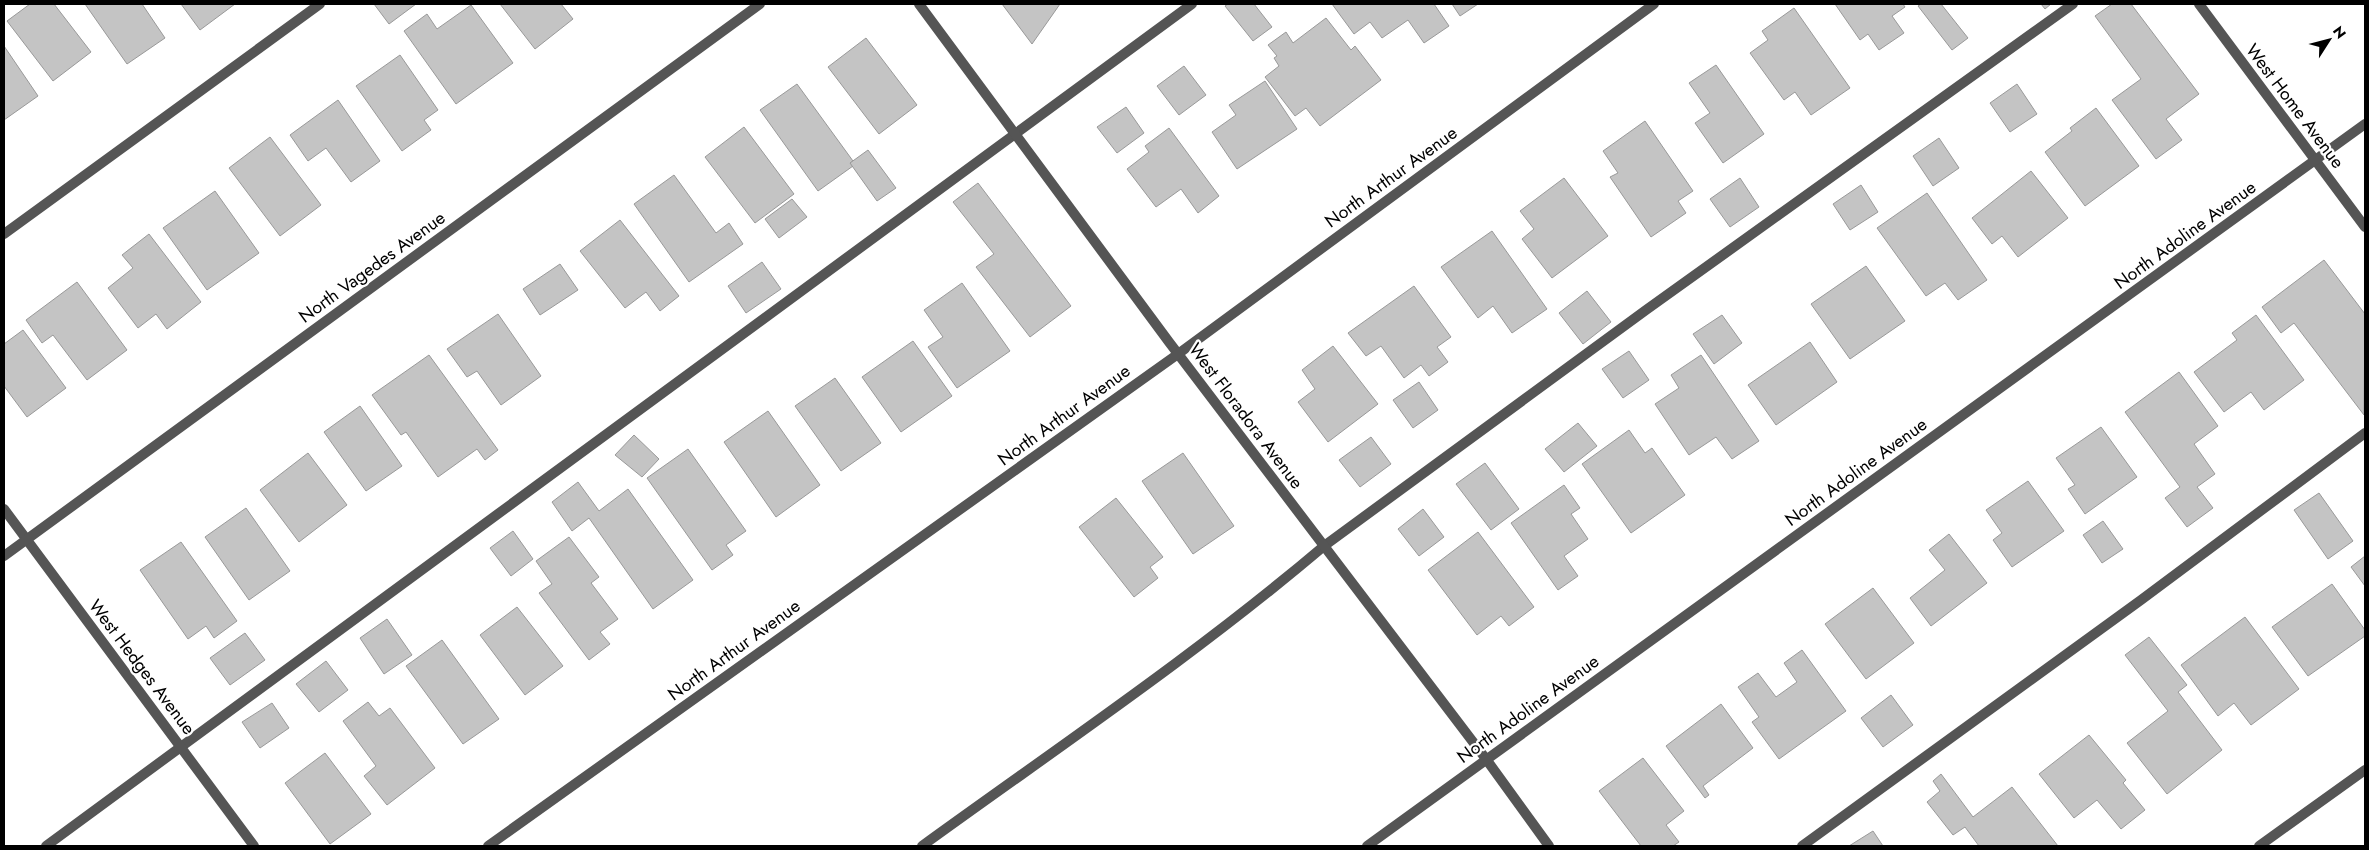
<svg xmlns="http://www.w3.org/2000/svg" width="2369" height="850" font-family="Jost,sans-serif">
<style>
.building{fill:#c4c4c4;stroke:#999}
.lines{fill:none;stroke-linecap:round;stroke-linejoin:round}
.service{stroke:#555;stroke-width:10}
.minor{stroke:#555;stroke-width:10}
.labels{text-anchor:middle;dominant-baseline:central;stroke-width:4.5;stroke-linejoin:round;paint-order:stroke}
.street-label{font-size:18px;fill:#000;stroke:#fff}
</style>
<rect width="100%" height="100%" fill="#fff"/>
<g class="building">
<path d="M30 4H54L91 52 53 81 7 21Z"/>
<path d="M85 4H142L165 38 127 64Z"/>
<path d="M181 4H235L200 30Z"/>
<path d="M374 4H416L389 24Z"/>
<path d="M500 4H561L573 19 535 49Z"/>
<path d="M1002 4H1060L1032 44Z"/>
<path d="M1228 4H1254L1272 27 1253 41 1225 6Z"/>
<path d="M1332 4H1434L1449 26 1424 43 1408 20 1382 38 1370 22 1354 34Z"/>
<path d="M1452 4H1478L1460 16Z"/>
<path d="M1835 4H1903L1905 7 1892 16 1904 33 1879 50 1868 34 1860 40Z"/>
<path d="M1921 4H1941L1968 38 1952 50 1918 6Z"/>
<path d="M2041 4H2051L2045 9Z"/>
<path d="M2112 4H2131L2199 94 2166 119 2182 140 2156 159 2112 100 2141 79 2095 16Z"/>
<path d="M471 5 513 63 456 104 404 31 427 14 437 29Z"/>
<path d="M1794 8 1850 88 1811 115 1795 92 1784 100 1750 53 1768 40 1762 31Z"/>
<path d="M1326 18 1351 50 1355 46 1381 80 1320 126 1306 108 1295 116 1265 77 1279 66 1274 58 1277 56 1268 45 1286 32 1293 43Z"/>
<path d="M866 38 917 105 879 134 828 67Z"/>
<path d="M4 46 38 96 4 120Z"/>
<path d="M400 55 438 110 424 120 431 130 402 151 356 86Z"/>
<path d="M1716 65 1764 134 1723 163 1695 123 1710 113 1689 83Z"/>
<path d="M1184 66 1206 95 1179 115 1157 86Z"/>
<path d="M1265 81 1297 129 1237 169 1212 132 1236 115 1229 105Z"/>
<path d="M797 84 853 161 850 163 853 166 818 191 760 110Z"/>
<path d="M2017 84 2037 114 2010 132 1990 103Z"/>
<path d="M338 100 380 161 351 182 326 148 308 161 290 135Z"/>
<path d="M1126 107 1144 133 1117 153 1097 127Z"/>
<path d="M2096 108 2139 166 2085 206 2045 152 2072 131 2070 128Z"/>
<path d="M1645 121 1693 191 1678 201 1686 213 1651 237 1610 177 1618 173 1603 151Z"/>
<path d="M744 127 794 194 755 223 705 157Z"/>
<path d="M1169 128 1219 196 1198 213 1181 189 1156 207 1127 169 1149 152 1145 146Z"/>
<path d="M270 137 321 205 280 236 229 168Z"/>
<path d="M1939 138 1959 168 1933 186 1913 156Z"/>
<path d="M868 150 896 188 877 201 850 163Z"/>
<path d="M2031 171 2068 218 2018 257 2002 236 1992 244 1972 218Z"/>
<path d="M674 175 716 233 729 223 743 244 689 282 634 204Z"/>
<path d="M1564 178 1608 236 1552 278 1522 239 1534 229 1520 211Z"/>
<path d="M1740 178 1759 207 1730 227 1710 199Z"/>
<path d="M978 183 1071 306 1030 337 976 267 994 254 953 202Z"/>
<path d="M1861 185 1878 212 1850 230 1833 204Z"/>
<path d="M215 191 259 253 207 290 163 228Z"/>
<path d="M1927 193 1987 280 1958 300 1945 283 1926 296 1877 228Z"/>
<path d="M792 199 807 217 779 238 765 219Z"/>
<path d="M620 220 679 296 660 311 646 292 625 308 580 251Z"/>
<path d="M1492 231 1547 309 1512 333 1493 306 1478 318 1441 267Z"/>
<path d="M149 234 201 302 167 329 156 314 138 328 108 288 133 268 122 255Z"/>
<path d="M2324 260 2365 314 2364 415 2294 323 2281 333 2262 307Z"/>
<path d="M762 262 781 289 746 313 728 286Z"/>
<path d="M560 264 578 290 540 315 523 289Z"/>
<path d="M1866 266 1905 321 1850 359 1811 304Z"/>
<path d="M77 282 127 350 87 380 53 335 42 343 26 320Z"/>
<path d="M962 283 1010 351 957 388 928 347 943 337 924 310Z"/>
<path d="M1414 286 1451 337 1437 347 1448 362 1429 376 1421 365 1404 378 1381 346 1366 356 1348 333Z"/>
<path d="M1587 291 1611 322 1583 344 1559 313Z"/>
<path d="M498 314 541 376 501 405 477 371 467 377 447 349Z"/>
<path d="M1722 315 1742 343 1714 364 1693 334Z"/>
<path d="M2256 315 2304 380 2264 410 2251 392 2224 412 2194 372 2237 340 2232 333Z"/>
<path d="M23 330 66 388 27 417 4 386V344Z"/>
<path d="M913 341 952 396 901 432 862 377Z"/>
<path d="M1810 342 1837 382 1776 425 1748 385Z"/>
<path d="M1333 346 1378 404 1328 442 1298 402 1315 389 1302 370Z"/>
<path d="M1629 351 1649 380 1623 398 1602 369Z"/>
<path d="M429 355 498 450 485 460 477 449 438 477 406 432 401 435 372 395Z"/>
<path d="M1701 355 1759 441 1732 459 1716 437 1689 455 1655 404 1679 388 1671 375Z"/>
<path d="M2179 372 2218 426 2194 444 2215 474 2197 487 2213 508 2187 527 2165 498 2180 487 2125 412Z"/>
<path d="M835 378 881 443 841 471 795 406Z"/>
<path d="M1419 382 1438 410 1413 428 1393 400Z"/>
<path d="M360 406 402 466 366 491 324 432Z"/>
<path d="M768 411 820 485 776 517 724 442Z"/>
<path d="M1578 423 1597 446 1564 472 1545 449Z"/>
<path d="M2101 427 2137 477 2085 514 2068 489 2075 485 2056 458Z"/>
<path d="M1629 430 1645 453 1652 448 1685 495 1631 533 1582 464Z"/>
<path d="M634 435 659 459 642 477 615 455Z"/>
<path d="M1371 437 1391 464 1360 487 1339 460Z"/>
<path d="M688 449 746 531 726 545 733 555 712 570 647 478Z"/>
<path d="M308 453 347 505 299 542 260 490Z"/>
<path d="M1183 453 1234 526 1193 554 1142 481Z"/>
<path d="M1485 463 1519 509 1491 530 1456 484Z"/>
<path d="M2028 481 2064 531 2012 567 1993 540 2002 533 1986 510Z"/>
<path d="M578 482 599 511 628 489 693 580 653 609 589 518 572 531 552 502Z"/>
<path d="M1564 485 1580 508 1571 514 1588 539 1564 556 1578 576 1558 590 1511 523Z"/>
<path d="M2319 493 2353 541 2328 559 2294 510Z"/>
<path d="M1116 498 1163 557 1150 567 1158 578 1134 597 1079 527Z"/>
<path d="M246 508 290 571 249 600 205 537Z"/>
<path d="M1423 509 1444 537 1419 556 1398 529Z"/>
<path d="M2103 521 2123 549 2102 563 2083 535Z"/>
<path d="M513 531 533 559 511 576 490 548Z"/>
<path d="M1478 532 1534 607 1509 626 1501 616 1477 635 1428 570Z"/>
<path d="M1949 534 1987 583 1931 626 1910 598 1945 570 1929 550Z"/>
<path d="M569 537 599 577 591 583 618 619 600 632 610 644 589 660 539 593 552 584 536 561Z"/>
<path d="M181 542 237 621 214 638 206 626 188 639 140 570Z"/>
<path d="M2365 556V586L2351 567Z"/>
<path d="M2332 584 2365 630V636L2308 676 2272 627Z"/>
<path d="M1873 588 1914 643 1866 679 1825 624Z"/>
<path d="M517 607 563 666 525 695 480 635Z"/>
<path d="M2245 617 2299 689 2251 725 2234 703 2218 716 2181 665Z"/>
<path d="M387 619 412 655 384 674 360 638Z"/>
<path d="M245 633 265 660 230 685 210 658Z"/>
<path d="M2149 637 2187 685 2178 692 2222 750 2167 794 2127 743 2168 711 2125 655Z"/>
<path d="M442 640 499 719 463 744 406 666Z"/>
<path d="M1802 650 1846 711 1779 759 1752 722 1759 717 1738 687 1758 673 1776 697 1797 682 1784 663Z"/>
<path d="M326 661 348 690 319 712 296 684Z"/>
<path d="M1891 695 1913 725 1883 747 1861 718Z"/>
<path d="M368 702 379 716 390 708 435 768 387 805 364 776 376 766 343 721Z"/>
<path d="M272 703 289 728 260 748 242 722Z"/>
<path d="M1721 704 1753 748 1703 786 1709 795 1705 798 1666 746Z"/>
<path d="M2089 735 2126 780 2123 783 2145 810 2121 829 2097 800 2074 818 2039 774Z"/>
<path d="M325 753 371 814 330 844 285 783Z"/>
<path d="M1643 758 1684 811 1666 825 1679 842 1673 846H1641L1599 791Z"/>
<path d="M1941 774 1973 817 2012 787 2058 846H1979L1965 827 1953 835 1927 802 1940 791 1933 781Z"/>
<path d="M1873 831 1883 846H1849Z"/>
</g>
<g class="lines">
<g class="service">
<path d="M4 234 320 4"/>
<path d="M46 846 1192 4"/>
<path d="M922 846C1057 748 1197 654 1324 546L1646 310 2073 4"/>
<path d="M1802 846 2141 600 2365 433"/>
</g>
<g class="minor">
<path d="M919 4 1169 342 1486 759 1549 846"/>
<path d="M2199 4 2365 227"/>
<path d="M4 509 254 846"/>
<path d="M4 556 760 4"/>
<path d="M488 846 1178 354 1654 4"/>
<path d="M1367 846 2365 124"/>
<path d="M2259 846 2365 770"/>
</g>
</g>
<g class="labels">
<g class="street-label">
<text transform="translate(2295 106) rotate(53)">West Home Avenue</text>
<text transform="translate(1391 177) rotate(-36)">North Arthur Avenue</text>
<text transform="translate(2185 235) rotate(-36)">North Adoline Avenue</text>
<text transform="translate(372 267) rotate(-36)">North Vagedes Avenue</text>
<text transform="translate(1064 415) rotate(-36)">North Arthur Avenue</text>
<text transform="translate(1246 416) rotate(53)">West Floradora Avenue</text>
<text transform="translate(1856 472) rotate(-36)">North Adoline Avenue</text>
<text transform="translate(734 650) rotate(-36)">North Arthur Avenue</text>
<text transform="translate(142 667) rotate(53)">West Hedges Avenue</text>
<text transform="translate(1528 709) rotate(-36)">North Adoline Avenue</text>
</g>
</g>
<rect width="2369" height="850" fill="none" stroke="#000000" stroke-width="10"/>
<g transform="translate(2329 40) rotate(54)" stroke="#ffffff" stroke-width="4" paint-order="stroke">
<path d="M0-4L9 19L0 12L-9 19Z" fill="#000000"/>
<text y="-8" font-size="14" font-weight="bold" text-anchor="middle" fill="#000000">N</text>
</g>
</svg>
